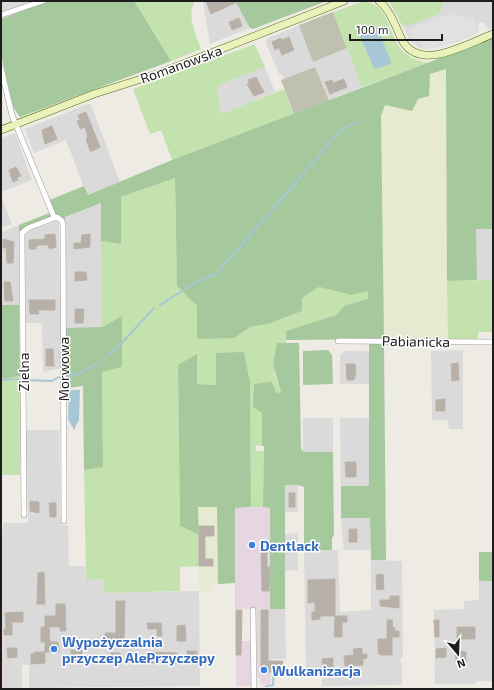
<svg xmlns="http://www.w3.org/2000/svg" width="494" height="690" font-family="'Exo 2',sans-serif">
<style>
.residential{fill:#dbdada}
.commercial{fill:#ecd7d4}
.industrial{fill:#e5d6e1}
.construction{fill:#bfc0b0}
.farmland{fill:#e6ead0}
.grass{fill:#c3e2ae}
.forest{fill:#a5c89c}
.parking{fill:#e1e1e1}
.water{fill:#a8c7d6}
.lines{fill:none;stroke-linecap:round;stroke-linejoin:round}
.stream{stroke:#a8c7d6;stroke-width:2}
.building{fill:#b6b0a9;stroke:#bdb3a7}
.street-casing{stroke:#9e9e9e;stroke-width:6}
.secondary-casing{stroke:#566810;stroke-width:8}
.street{stroke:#fff;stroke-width:5}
.secondary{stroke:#eaf2bc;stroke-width:7}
.shop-dot{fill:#3f7fe0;stroke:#fff;stroke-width:1.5}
.labels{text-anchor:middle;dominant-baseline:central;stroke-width:3;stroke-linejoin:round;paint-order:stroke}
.street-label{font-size:14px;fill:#1d1d1d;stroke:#fff}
.shop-label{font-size:14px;font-weight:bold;fill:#366cbe;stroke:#fff;text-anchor:start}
</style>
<rect width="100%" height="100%" fill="#edebe3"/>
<g class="residential">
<path d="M1 1H33L1 13Z"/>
<path d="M203 1H235L250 28 210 44Z"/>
<path d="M392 1H493V28L490 30 487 28 484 22 478 24V33L457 42 428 49H422L410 41Z"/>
<path d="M333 12 362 87 294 114 284 78 281 74H279L266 43 268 38Z"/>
<path d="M265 67 275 92 221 114 217 86Z"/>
<path d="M88 104 91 105 120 182 87 195 66 140 34 153 25 129Z"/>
<path d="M15 133 32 180 1 192V138Z"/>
<path d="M1 196 12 224 1 228Z"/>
<path d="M101 203 102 328H66L65 217Z"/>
<path d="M59 220 61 368 43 372 42 323H26L25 235 27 232Z"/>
<path d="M19 225V305H1V232Z"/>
<path d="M476 229H493V280H477Z"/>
<path d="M463 350V429H449L448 420H432L431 351Z"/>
<path d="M345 351H369V384H340V355Z"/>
<rect x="303" y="418" width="30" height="34"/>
<path d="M340 418H369V486H341Z"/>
<path d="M26 430H59L61 525H68L69 566H85L86 580 104 579 105 593 199 591 200 686 29 688V665H22V688L4 689V631H1V533H3V523H28Z"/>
<rect x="285" y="485" width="13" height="27"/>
<path d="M341 518H370V550H344Z"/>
<path d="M298 533V570L285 571V534Z"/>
<path d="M304 550H338L340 612 371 610V560L402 561 403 656 400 660 402 665V685L322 686V672H306Z"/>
<path d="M479 581H493V681H477L476 684H435L434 610 464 609V601L479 600Z"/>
<path d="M256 609H285L286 659H271L272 664 257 663Z"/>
</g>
<rect class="commercial" x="1" y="631" width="3" height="58"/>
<g class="industrial">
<path d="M270 507V609H235V508Z"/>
<rect x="236" y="641" width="16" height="45"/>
<path d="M257 663 272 664 270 684H261L260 678 256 677Z"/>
</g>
<g class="construction">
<path d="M333 12 347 48 313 62 299 25Z"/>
<path d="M315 67 329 101 294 114 281 80Z"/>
</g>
<g class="farmland">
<path d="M446 69 448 340 384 339 381 116 385 104 429 96 430 74Z"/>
<path d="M198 507H217L218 584H213L211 591H199Z"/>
</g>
<g class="grass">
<path d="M134 1H195C186 14 196 35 201 49L171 61Z"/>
<path d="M389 1H442L443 4 439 14 403 27Z"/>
<path d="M361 2C390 1 387 34 402 50 409 58 417 60 427 63L362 87 333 12Z"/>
<path d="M252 45H255L265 67 217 86 221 114 284 89 294 114 172 160 161 130 150 134 133 89Z"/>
<path d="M175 178 177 286 197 306 234 338 250 327 268 324 302 311V298L319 287 351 295 368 291V300L344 306 336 315 286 331V343H277L274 372 281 392 276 393 262 413V446L256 445V451H264L263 507H251L250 382 244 353 216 385 197 384 178 365 180 526 199 535V566L180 567V591L104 593V579L86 580 84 470 103 466 102 371 122 367V316L102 327 101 241 121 244V197Z"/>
<path d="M493 280V332H478V340H448L447 281Z"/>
<path d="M20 376V475H2V379Z"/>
</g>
<g class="forest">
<path d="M48 1H134L171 61 20 117 13 107 1 54V19Z"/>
<path d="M235 1H327L253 29 250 28Z"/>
<path d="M493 38V229H476L477 280 447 281 446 69 430 74 429 96 418 99 412 111 385 105 381 116 384 339 286 340V331L336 315 344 306 368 299V291L351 295 319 287 302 298V311L268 324 250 327 234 338 197 339V306L177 286 175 178 121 197V244L101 241V203L65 217V221L60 218 19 234V225L52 212 47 201 84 186 88 195 172 160Z"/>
<path d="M1 305H19L20 376 2 379Z"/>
<path d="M122 316V367L102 372 103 467 84 470 83 386 66 388V328L102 327Z"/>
<path d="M369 342 384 343 386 560H371L370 518H341V486H369Z"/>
<path d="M277 343H299L301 449 304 452H333L334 534 332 539V550H304V487L298 485H285V609H270V508L263 507 264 446H262V413L253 407 254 384 272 382 276 393 281 392 273 365Z"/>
<path d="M328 350 332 355 333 384 303 385V351Z"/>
<path d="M244 352 250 382 251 507 235 508V583L218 584 217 507H198L199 535 180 526 178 365 197 354V384L216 385V353Z"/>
<rect x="479" y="552" width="14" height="29"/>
</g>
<path class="parking" d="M452 13 454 17 458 16 468 18 469 20 473 19 478 32 442 46 441 44 427 49V47L422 48 419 41 413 43 408 29Z"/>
<g class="water">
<path d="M376 26 391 61 390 64 376 69 374 68 359 34Z"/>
<path d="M69 390H80L79 420 74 430 68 419Z"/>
</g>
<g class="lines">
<g class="stream">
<path d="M160 305 196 282 217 273 313 163 334 136 344 128 358 122"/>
<path d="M67 331V377L80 373 98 362"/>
<path d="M106 357 119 346 154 308"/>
<path d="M1 380 18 379"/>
<path d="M27 380 52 381 59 377"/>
<path d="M266 686 273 685 274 666"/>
</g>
</g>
<g class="building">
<path d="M206 1H237V2L211 14Z"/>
<path d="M239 18 242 26 232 30 229 22Z"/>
<path d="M289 37 294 50 282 55 279 48 275 50 272 42 281 38 282 40Z"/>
<path d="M256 77 264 92 254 96 247 84H249L248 80Z"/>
<path d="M344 79 347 87 330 94 325 82 332 80 333 83Z"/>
<path d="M86 112 100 147 93 151H90L88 145 86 138 88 137 85 127 80 129 77 121 80 120 78 115Z"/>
<path d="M52 126 57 139 45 144 42 130Z"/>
<path d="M16 167 21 176 17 177 18 180 13 182 9 170Z"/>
<path d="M55 234 56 247 50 249 47 245H39L36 246V249H29V240L45 239V235Z"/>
<path d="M90 234V247L74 249V243H81L82 235Z"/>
<path d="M3 239 14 242 13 263H7L6 248H3Z"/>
<path d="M75 272H86L87 280 75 281Z"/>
<path d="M4 282H10L13 301H5Z"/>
<path d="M29 300H55V310H38L39 314H30Z"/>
<path d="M75 309H84L83 323H75Z"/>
<path d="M46 349H53L54 366H46Z"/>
<path d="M458 363 459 380 452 381 451 364Z"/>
<path d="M346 364H355L356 373 354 380H347Z"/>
<path d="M445 399V411H436V400Z"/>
<path d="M345 462H356V477H346Z"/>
<rect x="289" y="493" width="6" height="14"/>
<path d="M30 501 39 502V513L30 511Z"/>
<path d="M49 503H56V517H50Z"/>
<path d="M199 526H214V536H205V559H213V566H199Z"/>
<rect x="349" y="529" width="8" height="13"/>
<path d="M261 550H267V567H270L269 591H262Z"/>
<path d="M44 572 45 604H37L38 573Z"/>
<path d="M383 574 384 589 377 590 376 575Z"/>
<path d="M335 579V616H320V619L312 620V612H315V602L308 603V580Z"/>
<path d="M390 596H399V608L380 606V600H390Z"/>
<path d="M116 601H125L124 644 105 643V633H116Z"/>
<path d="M56 604H65L66 631H60V627H45V616H56Z"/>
<path d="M236 610H242L241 655H236Z"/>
<path d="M261 610H268V661H283L282 668 271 667V672H263V668H261Z"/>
<path d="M23 612V622H12V635H4V629H6L5 613Z"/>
<path d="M335 616H347V622H342V637H334Z"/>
<path d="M387 620H392L393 628H395V631H399V637H392V655H380L378 653V639H387Z"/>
<path d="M434 620H439V637H435Z"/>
<path d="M147 623H161L162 636H157V629H148Z"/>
<path d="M185 625 186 641H177V626Z"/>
<path d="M41 627H49L50 642H58L59 652H45V663L31 664V654H34V652H45V642H41Z"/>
<rect x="457" y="627" width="18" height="12"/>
<path d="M7 648H17V657L8 658Z"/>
<path d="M362 648V654H367V658L363 659V665L345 666 344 656 354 655 353 649Z"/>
<path d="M446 648V657L436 658V649Z"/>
<rect x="71" y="650" width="11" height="10"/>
<path d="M187 651H197V664H191V661H187Z"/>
<path d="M455 651 466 652V663H458V661H456Z"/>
<path d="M151 652 177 653V663H151Z"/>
<path d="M111 653H120L123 662H111Z"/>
<path d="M333 658V667H323L322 659Z"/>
</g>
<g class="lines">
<g class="street-casing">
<g id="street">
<path d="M1 15 43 1"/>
<path d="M1 68 12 115 54 217"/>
<path d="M338 341 493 342"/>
<path d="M24 515 22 233 28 228 57 217 62 221 63 226 64 521"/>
<path d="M253 610 254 689"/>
</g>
</g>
<g class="secondary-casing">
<g id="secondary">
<path d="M379 1C390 10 395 25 401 38 418 74 466 44 493 34"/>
<path d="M1 130 94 94 160 73 344 1"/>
</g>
</g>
<use href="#street" class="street"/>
<use href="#secondary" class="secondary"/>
</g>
<g class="shop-dot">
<circle cx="252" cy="545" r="4"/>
<circle cx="54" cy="649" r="4"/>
<circle cx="264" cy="670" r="4"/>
</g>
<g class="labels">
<g class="street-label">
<text transform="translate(181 64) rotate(-20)">Romanowska</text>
<text transform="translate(416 341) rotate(1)">Pabianicka</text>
<text transform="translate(63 369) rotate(-90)">Morwowa</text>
<text transform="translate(23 372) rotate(-90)">Zielna</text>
</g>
<g class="shop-label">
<text x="260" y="545">Dentlack</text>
<text x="62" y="641">Wypożyczalnia<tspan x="62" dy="16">przyczep AlePrzyczepy</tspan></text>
<text x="272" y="670">Wulkanizacja</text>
</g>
</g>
<rect width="494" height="690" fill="none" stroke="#1d1d1d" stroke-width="4"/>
<g transform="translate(458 654) rotate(161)" stroke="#ffffff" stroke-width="3" paint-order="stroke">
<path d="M0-3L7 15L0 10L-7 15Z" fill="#1d1d1d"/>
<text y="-6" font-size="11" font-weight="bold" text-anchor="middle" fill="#1d1d1d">N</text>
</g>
<path d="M350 34v6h92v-6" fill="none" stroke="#1d1d1d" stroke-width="2"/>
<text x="356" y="34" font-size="12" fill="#1d1d1d" stroke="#ffffff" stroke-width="3" paint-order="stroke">100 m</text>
</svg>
